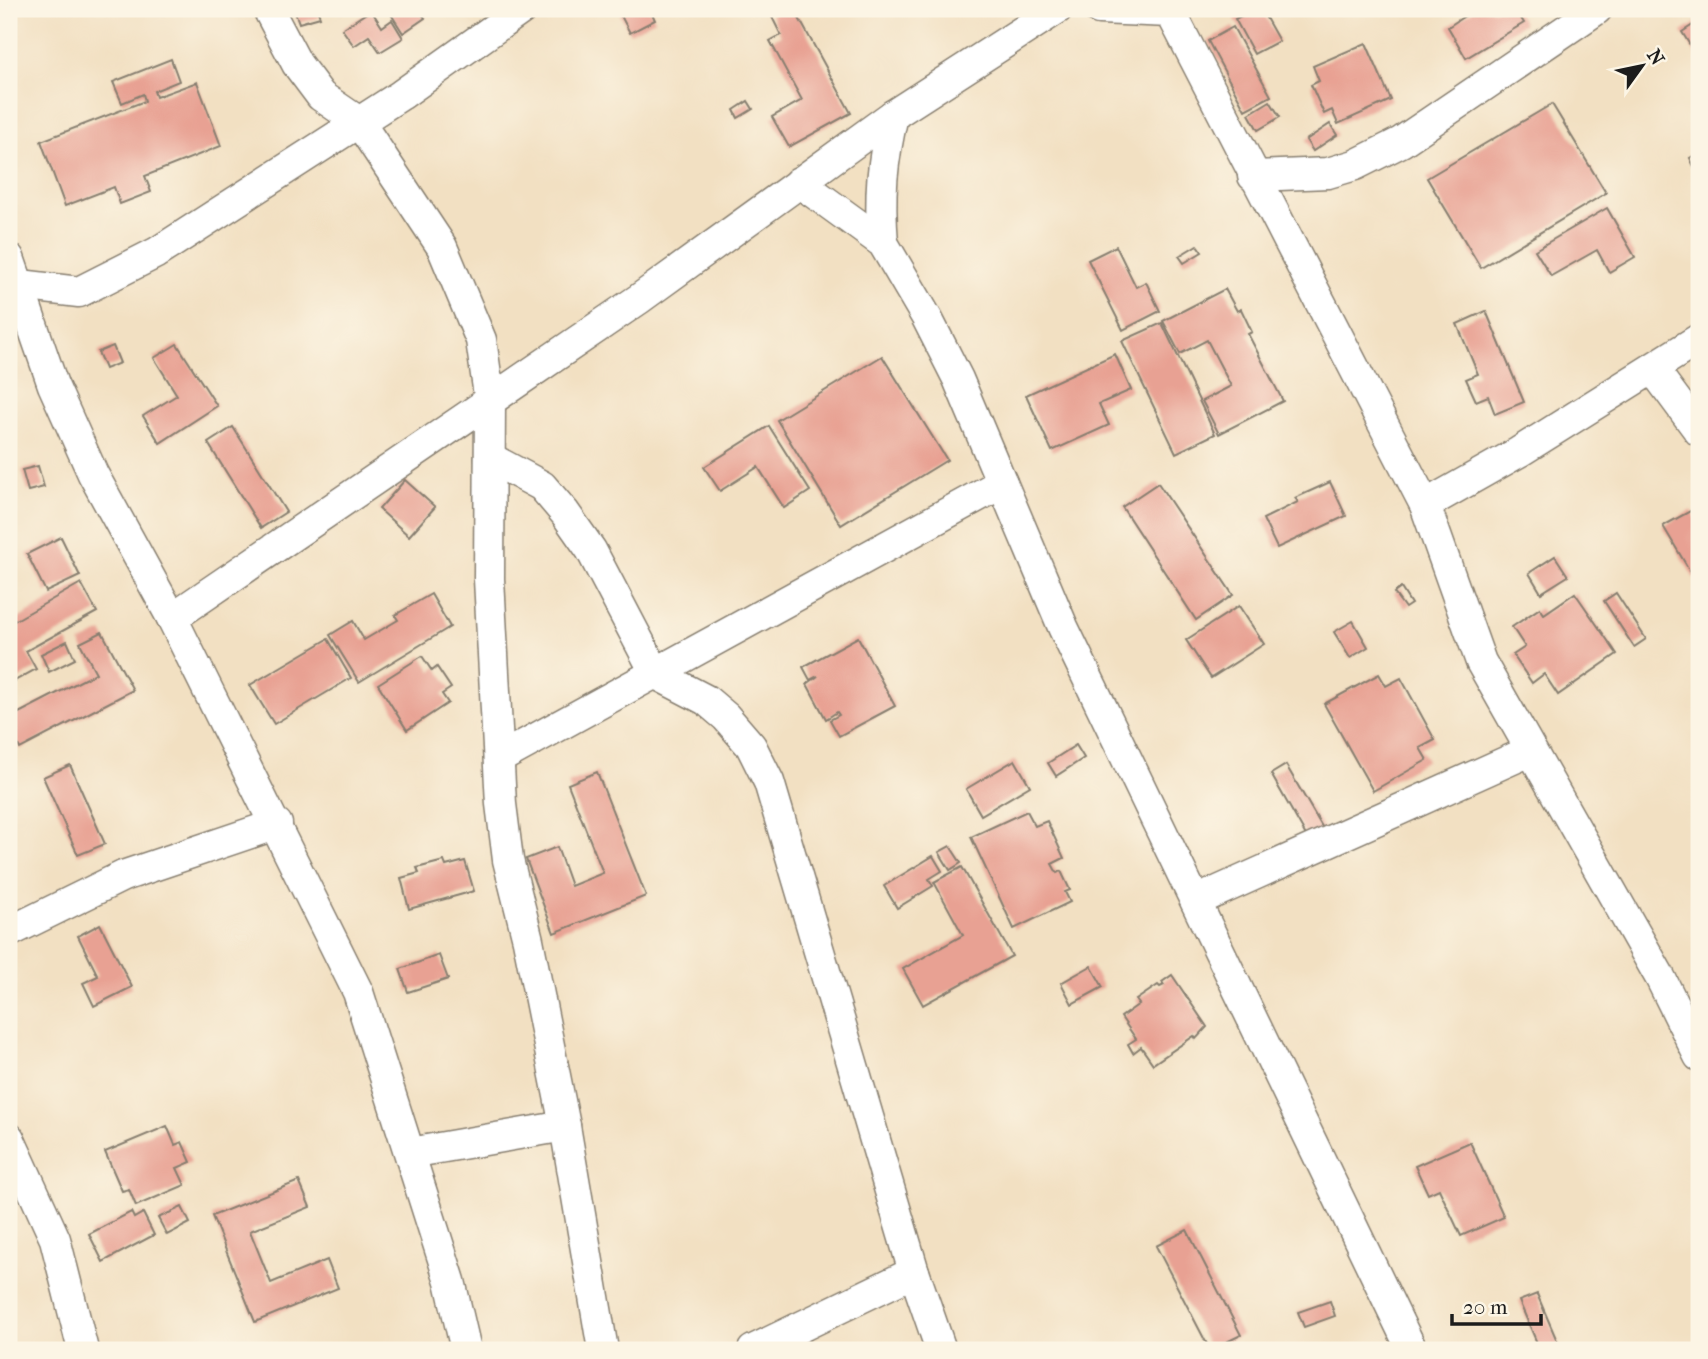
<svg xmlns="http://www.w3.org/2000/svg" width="1708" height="1359" font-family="'IM FELL French Canon',serif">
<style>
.building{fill:#e8a193}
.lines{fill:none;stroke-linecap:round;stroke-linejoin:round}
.minor-casing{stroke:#877e6f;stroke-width:33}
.minor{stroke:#fff;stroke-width:30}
</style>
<rect width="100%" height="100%" fill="#fcf5e5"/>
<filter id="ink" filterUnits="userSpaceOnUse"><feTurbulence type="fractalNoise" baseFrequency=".0143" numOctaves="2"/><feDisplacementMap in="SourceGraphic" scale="14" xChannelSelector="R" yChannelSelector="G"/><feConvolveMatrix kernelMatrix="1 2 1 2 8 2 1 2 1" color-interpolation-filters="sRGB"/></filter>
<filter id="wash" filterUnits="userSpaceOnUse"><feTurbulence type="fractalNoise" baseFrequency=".00686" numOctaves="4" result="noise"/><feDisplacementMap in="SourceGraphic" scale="28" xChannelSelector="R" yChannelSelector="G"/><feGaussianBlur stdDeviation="1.57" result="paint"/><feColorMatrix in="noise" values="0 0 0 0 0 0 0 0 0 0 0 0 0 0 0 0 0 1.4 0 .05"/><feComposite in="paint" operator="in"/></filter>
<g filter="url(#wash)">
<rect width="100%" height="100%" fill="#f2e0c2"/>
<g id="blocks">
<g class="building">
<path d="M294 9H317L320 17 299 23Z"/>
<path d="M393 9H418L425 18 403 33 389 11Z"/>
<path d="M629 9H650L655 20 630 33 620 14Z"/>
<path d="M783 9H794L851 113 789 147 772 117 802 100 770 41 781 35 771 15Z"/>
<path d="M1254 9H1261L1279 41 1254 54 1235 19Z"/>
<path d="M1475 9H1515L1524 23 1466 58 1448 27Z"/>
<path d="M371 10 382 27 392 20 403 38 380 52 369 36 354 46 342 29Z"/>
<path d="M1699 21V60L1682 32Z"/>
<path d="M1233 27 1271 96 1245 110 1208 41Z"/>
<path d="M1366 43 1391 100 1338 124 1332 110 1324 114 1311 85 1319 81 1313 66Z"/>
<path d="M171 59 179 81 154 91 156 97 197 82 221 146 145 176 151 192 120 204 114 187 65 206 41 141 145 101 143 94 122 103 113 82Z"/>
<path d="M748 101 753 109 738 118 734 110Z"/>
<path d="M1270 101 1280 117 1258 130 1249 114Z"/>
<path d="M1552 104 1606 193 1481 268 1427 178Z"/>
<path d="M1330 124 1337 135 1313 151 1306 140Z"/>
<path d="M1699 153V177L1690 158Z"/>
<path d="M1607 208 1635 257 1609 272 1597 250 1551 276 1535 250Z"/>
<path d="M1197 245 1202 252 1184 263 1179 256Z"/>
<path d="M1116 246 1136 287 1146 282 1160 311 1123 330 1088 260Z"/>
<path d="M1225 289 1237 311 1241 309 1252 332 1248 334 1283 401 1219 434 1202 401 1231 386 1207 340 1180 354 1163 321Z"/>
<path d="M1486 311 1524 402 1495 414 1488 396 1476 401 1466 379 1478 374 1457 324Z"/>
<path d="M1162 323 1215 434 1176 453 1122 341Z"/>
<path d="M177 344 217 406 160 443 143 416 177 395 154 358Z"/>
<path d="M113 346 120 363 105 369 98 352Z"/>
<path d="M1115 354 1131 390 1099 404 1109 425 1052 451 1026 395Z"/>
<path d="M882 356 947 460 841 525 777 420Z"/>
<path d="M769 426 810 491 784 508 758 467 720 491 704 467Z"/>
<path d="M233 427 286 512 261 528 208 443Z"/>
<path d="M38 466 44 487 28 491 22 470Z"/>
<path d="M405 480 435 507 409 536 379 509Z"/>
<path d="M1330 482 1346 516 1277 548 1263 519 1298 502 1295 498Z"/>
<path d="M1158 483 1233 595 1196 620 1122 507Z"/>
<path d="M1692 510 1699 523V574L1694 578 1663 526Z"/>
<path d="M61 537 80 576 46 592 27 554Z"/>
<path d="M1555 556 1568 576 1541 593 1529 573Z"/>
<path d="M81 583 97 612 26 651 36 669 9 684V624Z"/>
<path d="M1401 588 1411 604 1405 608 1394 593Z"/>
<path d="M1575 593 1617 654 1558 695 1544 674 1532 683 1513 655 1525 647 1512 627 1540 608 1544 614Z"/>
<path d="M1616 593 1646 639 1634 647 1604 601Z"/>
<path d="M431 594 450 627 359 682 330 635 353 621 364 640 398 620 395 615Z"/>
<path d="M1239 606 1264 644 1211 678 1186 640Z"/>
<path d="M1353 621 1368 647 1350 658 1334 632Z"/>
<path d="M102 632 133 690 20 749 12 733 17 730 11 717 96 673 80 643Z"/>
<path d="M858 637 895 706 839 736 830 720 839 715 837 712 826 719 807 684 818 676 810 680 803 667Z"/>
<path d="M328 639 351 678 274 724 250 685Z"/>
<path d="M67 641 75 659 49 672 41 654Z"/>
<path d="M422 656 432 671 437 667 451 688 442 694 448 703 407 730 378 684Z"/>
<path d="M1379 674 1386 686 1401 678 1435 740 1420 748 1427 760 1373 791 1324 704Z"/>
<path d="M1076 745 1084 758 1056 776 1048 763Z"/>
<path d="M1015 760 1030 786 981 815 966 789Z"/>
<path d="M70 765 105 844 78 855 43 777Z"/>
<path d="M1286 765 1325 832 1309 841 1271 774Z"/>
<path d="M597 772 646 896 554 933 526 859 557 847 571 886 603 873 568 784Z"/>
<path d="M1027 811 1035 826 1047 821 1064 858 1052 864 1057 873 1061 871 1070 890 1065 892 1070 902 1014 929 971 837Z"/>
<path d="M950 846 961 863 950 870 939 852Z"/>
<path d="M933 856 942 871 929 879 933 886 897 908 884 886Z"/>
<path d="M444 861 446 866 465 861 474 891 409 909 401 878 419 873 417 868Z"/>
<path d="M962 867 1012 956 923 1005 903 969 963 935 934 882Z"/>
<path d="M100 924 132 987 94 1006 83 983 98 976 78 936Z"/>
<path d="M439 955 448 979 408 992 400 969Z"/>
<path d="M1091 966 1103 987 1072 1004 1061 983Z"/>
<path d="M1172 975 1207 1027 1196 1039 1194 1036 1153 1064 1141 1047 1133 1053 1128 1044 1136 1039 1121 1017 1139 1004 1136 1000 1158 985 1160 987 1164 985 1162 982Z"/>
<path d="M167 1126 175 1145 182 1142 191 1162 177 1168 185 1185 136 1206 129 1189 122 1191 105 1152Z"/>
<path d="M1470 1142 1504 1217 1461 1236 1439 1189 1428 1194 1415 1166Z"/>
<path d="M299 1181 310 1207 250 1231 271 1283 327 1260 338 1288 255 1322 212 1216Z"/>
<path d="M182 1207 190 1223 167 1235 158 1218Z"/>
<path d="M131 1212 134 1218 143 1213 154 1235 103 1262 89 1234Z"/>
<path d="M1187 1230 1241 1335 1210 1350 1156 1246Z"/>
<path d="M1537 1294 1561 1350H1540L1519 1301Z"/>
<path d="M1330 1301 1335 1316 1304 1327 1298 1312Z"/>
</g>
</g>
</g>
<g filter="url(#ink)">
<use href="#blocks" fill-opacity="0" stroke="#877e6f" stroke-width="2"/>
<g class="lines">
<g class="minor-casing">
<g id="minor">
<path d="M268 9 297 64 321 96 359 122 442 247 481 340 490 402 489 579 501 804 508 860 528 940 565 1126 603 1350"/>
<path d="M1099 9 1170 12"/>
<path d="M1169 9 1425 505 1481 662 1660 977 1699 1056"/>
<path d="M1253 176 1328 173 1355 165 1401 142 1597 9"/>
<path d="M799 182 883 243 927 318 958 379 1063 627 1412 1350"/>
<path d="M883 243C879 195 882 162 893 115"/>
<path d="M9 258 53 385 93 474 172 618 358 992 450 1281 466 1350"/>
<path d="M20 285 79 292 156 253 401 95 522 9"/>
<path d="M1653 369 1699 431"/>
<path d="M490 458 542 486 565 513 591 550 656 674 706 700 726 717 751 746 769 782 914 1272 941 1350"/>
<path d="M1425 505 1519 452 1699 339"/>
<path d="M172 618 639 299 893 115 1057 9"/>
<path d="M500 758 1002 483"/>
<path d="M1196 901 1530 751"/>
<path d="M9 932 123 876 277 824"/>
<path d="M9 1138 55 1239 83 1350"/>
<path d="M410 1153 565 1126"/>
<path d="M753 1350 914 1272"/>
</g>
</g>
<use href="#minor" class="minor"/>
</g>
</g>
<rect width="1708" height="1359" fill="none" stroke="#fcf5e5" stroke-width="35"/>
<g transform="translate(1642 66) rotate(57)" stroke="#fcf5e5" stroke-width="5" paint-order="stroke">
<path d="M0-5L12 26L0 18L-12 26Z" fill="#1c1c1c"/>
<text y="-10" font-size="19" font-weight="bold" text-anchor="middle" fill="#1c1c1c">N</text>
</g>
<path d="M1452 1314v10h89v-10" fill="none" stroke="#1c1c1c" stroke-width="3.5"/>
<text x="1463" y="1314" font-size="21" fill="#1c1c1c" stroke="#fcf5e5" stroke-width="5" paint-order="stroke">20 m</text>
</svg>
